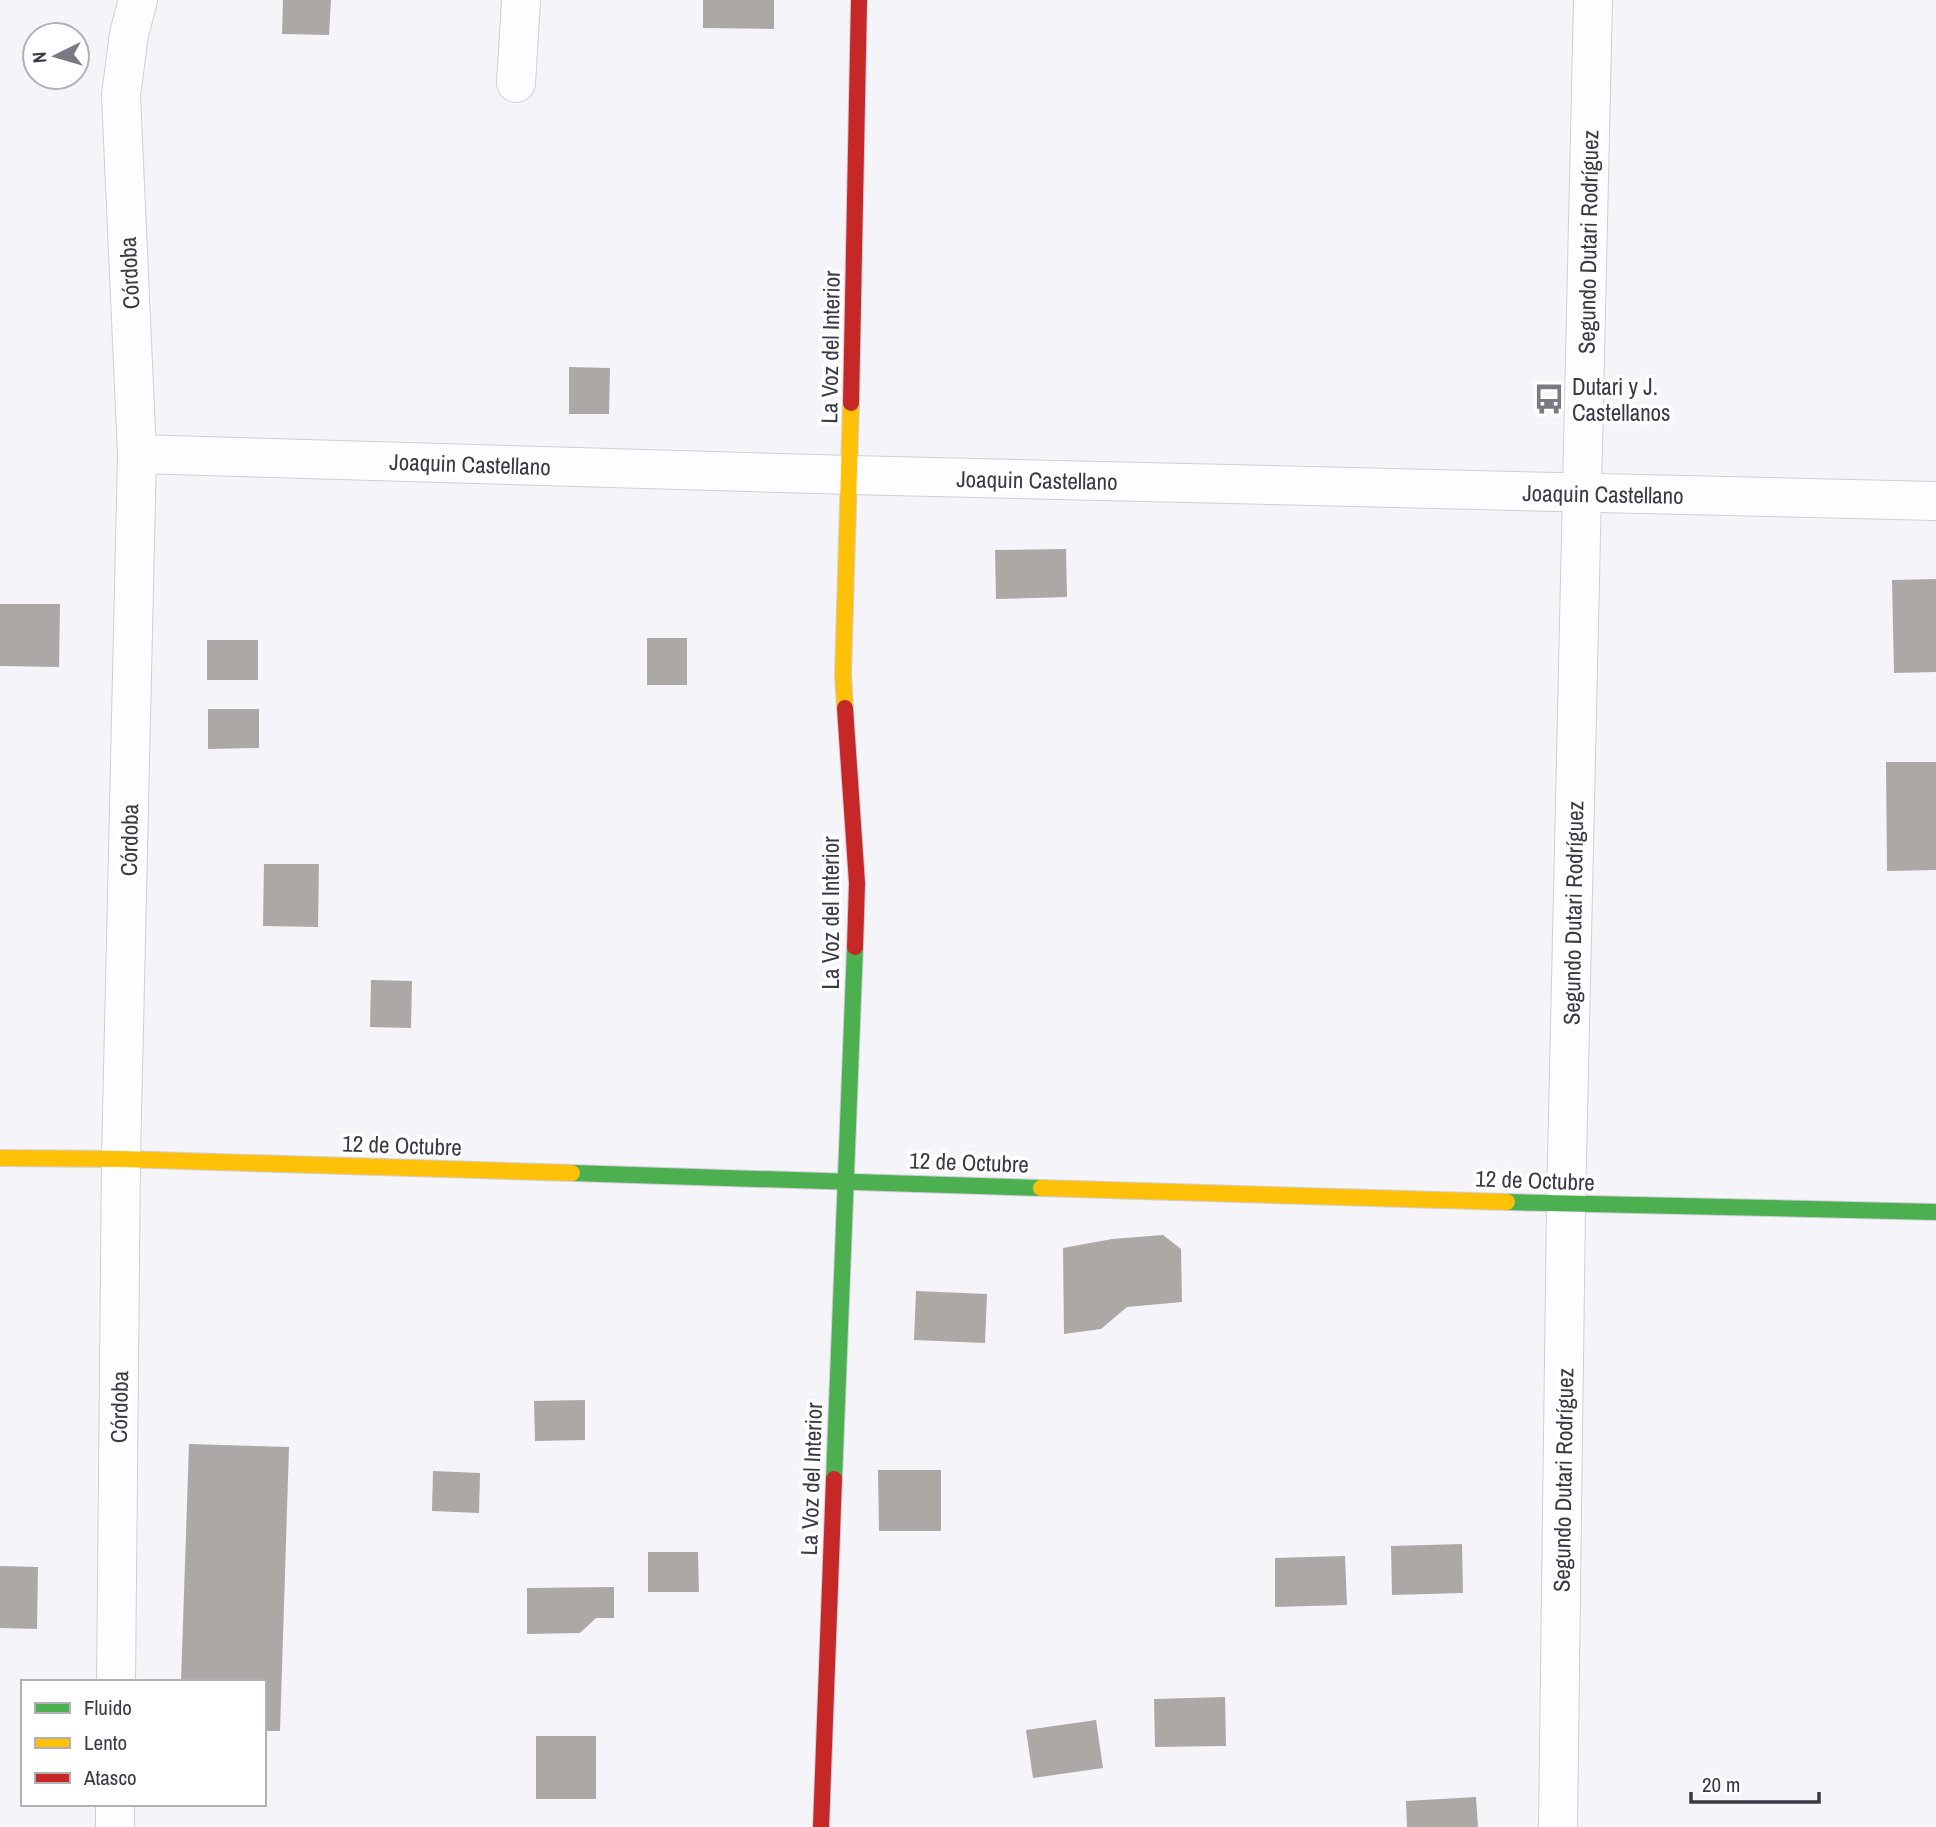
<svg xmlns="http://www.w3.org/2000/svg" width="1936" height="1827" font-family="'Archivo Narrow',sans-serif">
<style>
.building{fill:#aca8a6}
.lines{fill:none;stroke-linecap:round;stroke-linejoin:round}
.street-casing{stroke:#d0cfd8;stroke-width:40}
.fast-casing{stroke:#d0cfd8;stroke-width:18}
.slow-casing{stroke:#d0cfd8;stroke-width:18}
.jam-casing{stroke:#d0cfd8;stroke-width:18}
.street{stroke:#fefdfe;stroke-width:38}
.fast{stroke:#4caf50;stroke-width:16}
.slow{stroke:#ffc107;stroke-width:16}
.jam{stroke:#c62828;stroke-width:16}
.labels{text-anchor:middle;dominant-baseline:central;stroke-width:7;stroke-linejoin:round;paint-order:stroke}
.street-label{font-size:23px;fill:#3a3945;stroke:#fff}
.poi-label{font-size:23px;fill:#3a3945;stroke:#fff;text-anchor:start}
</style>
<rect width="100%" height="100%" fill="#f5f4f9"/>
<g class="building">
<path d="M283 0H331L329 35 282 34Z"/>
<path d="M703 0H774V29L703 28Z"/>
<path d="M569 367 610 368 609 414H569Z"/>
<path d="M1066 549 1067 597 996 599 995 550Z"/>
<path d="M1936 579V672L1894 673 1892 580Z"/>
<path d="M0 604H60L59 667 0 666Z"/>
<rect x="647" y="638" width="40" height="47"/>
<rect x="207" y="640" width="51" height="40"/>
<path d="M208 709H259V748L208 749Z"/>
<path d="M1886 762H1936V870L1887 871Z"/>
<path d="M264 864H319L318 927 263 926Z"/>
<path d="M371 980 412 981 411 1028 370 1027Z"/>
<path d="M1163 1235 1181 1249 1182 1302 1127 1307 1101 1329 1064 1334 1063 1248 1112 1239Z"/>
<path d="M916 1291 987 1294 985 1343 914 1340Z"/>
<path d="M585 1400V1440L535 1441 534 1401Z"/>
<path d="M189 1444 289 1447 280 1731H264V1682H181Z"/>
<path d="M878 1470H941V1531H879Z"/>
<path d="M433 1471 480 1473 479 1513 432 1511Z"/>
<path d="M1462 1544 1463 1593 1392 1595 1391 1546Z"/>
<path d="M648 1552H698L699 1592H648Z"/>
<path d="M1345 1556 1347 1605 1275 1607V1558Z"/>
<path d="M0 1566 38 1567 37 1629 0 1628Z"/>
<path d="M614 1587V1618H596L580 1633 527 1634V1588Z"/>
<path d="M1225 1697 1226 1746 1155 1747 1154 1699Z"/>
<path d="M1096 1720 1103 1768 1033 1778 1026 1730Z"/>
<rect x="536" y="1736" width="60" height="63"/>
<path d="M1476 1797 1478 1827H1407L1406 1801Z"/>
</g>
<g class="lines">
<g class="street-casing">
<g id="street">
<path d="M516 83 521 0"/>
<path d="M137 454 850 475 1936 501"/>
<path d="M116 1682 121 1159 137 454 121 95 129 34 138 0"/>
<path d="M115 1827V1804"/>
<path d="M1558 1827 1566 1204 1593 0"/>
</g>
</g>
<g class="fast-casing">
<g id="fast">
<path d="M572 1173 1041 1188"/>
<path d="M1507 1202 1936 1212"/>
<path d="M834 1479 855 947"/>
</g>
</g>
<g class="slow-casing">
<g id="slow">
<path d="M845 708 843 674 851 403"/>
<path d="M0 1158 121 1159 572 1173"/>
<path d="M1041 1188 1507 1202"/>
</g>
</g>
<g class="jam-casing">
<g id="jam">
<path d="M851 403 859 0"/>
<path d="M845 708 857 883 855 947"/>
<path d="M821 1827 834 1479"/>
</g>
</g>
<use href="#street" class="street"/>
<use href="#fast" class="fast"/>
<use href="#slow" class="slow"/>
<use href="#jam" class="jam"/>
</g>
<defs>
<g id="bus-bare" transform="scale(2.415)"><path d="M-5-6H5V4H4V6H2V4H-2V6H-4V4H-5ZM-3.5-4V0h7V-4ZM-3.5 1.2v1.5H-2V1.2ZM2 1.2v1.5H3.5V1.2Z" fill="#7b7a84" stroke="#fff" stroke-width="2.5" paint-order="stroke"/></g>
</defs>
<g fill-rule="evenodd">
<use href="#bus-bare" x="1549" y="399"/>
</g>
<g class="labels">
<g class="street-label">
<text transform="translate(1588 242) rotate(-89)">Segundo Dutari Rodríguez</text>
<text transform="translate(129 273) rotate(-93)">Córdoba</text>
<text transform="translate(830 347) rotate(-89)">La Voz del Interior</text>
<text transform="translate(470 464) rotate(2)">Joaquin Castellano</text>
<text transform="translate(1037 480) rotate(1)">Joaquin Castellano</text>
<text transform="translate(1603 494) rotate(1)">Joaquin Castellano</text>
<text transform="translate(129 840) rotate(-89)">Córdoba</text>
<text transform="translate(830 913) rotate(-90)">La Voz del Interior</text>
<text transform="translate(1573 913) rotate(-89)">Segundo Dutari Rodríguez</text>
<text transform="translate(402 1145) rotate(2)">12 de Octubre</text>
<text transform="translate(969 1162) rotate(2)">12 de Octubre</text>
<text transform="translate(1535 1180) rotate(2)">12 de Octubre</text>
<text transform="translate(119 1407) rotate(-89)">Córdoba</text>
<text transform="translate(811 1479) rotate(-88)">La Voz del Interior</text>
<text transform="translate(1563 1480) rotate(-89)">Segundo Dutari Rodríguez</text>
</g>
<g class="poi-label">
<text x="1572" y="386">Dutari y J.<tspan x="1572" dy="26">Castellanos</tspan></text>
</g>
</g>
<rect x="21" y="1680" width="245" height="126" fill="#ffffff" stroke="#b0b0b5" stroke-width="2"/>
<rect x="35" y="1703" width="35" height="10" fill="#4caf50" stroke="#b0b0b5" stroke-width="2"/>
<text x="84" y="1715" font-size="21" fill="#3a3945">Fluido</text>
<rect x="35" y="1738" width="35" height="10" fill="#ffc107" stroke="#b0b0b5" stroke-width="2"/>
<text x="84" y="1750" font-size="21" fill="#3a3945">Lento</text>
<rect x="35" y="1773" width="35" height="10" fill="#c62828" stroke="#b0b0b5" stroke-width="2"/>
<text x="84" y="1785" font-size="21" fill="#3a3945">Atasco</text>
<g transform="translate(56 56) rotate(265)"><circle r="33" fill="#ffffff" stroke="#b0b0b5" stroke-width="2"/>
<path d="M0-5L12 26L0 18L-12 26Z" fill="#7b7a84"/>
<text y="-10" font-size="19" font-weight="bold" text-anchor="middle" fill="#3a3945">N</text>
</g>
<path d="M1691 1792v10h128v-10" fill="none" stroke="#3a3945" stroke-width="3.5"/>
<text x="1702" y="1792" font-size="21" fill="#3a3945" stroke="#ffffff" stroke-width="5" paint-order="stroke">20 m</text>
</svg>
